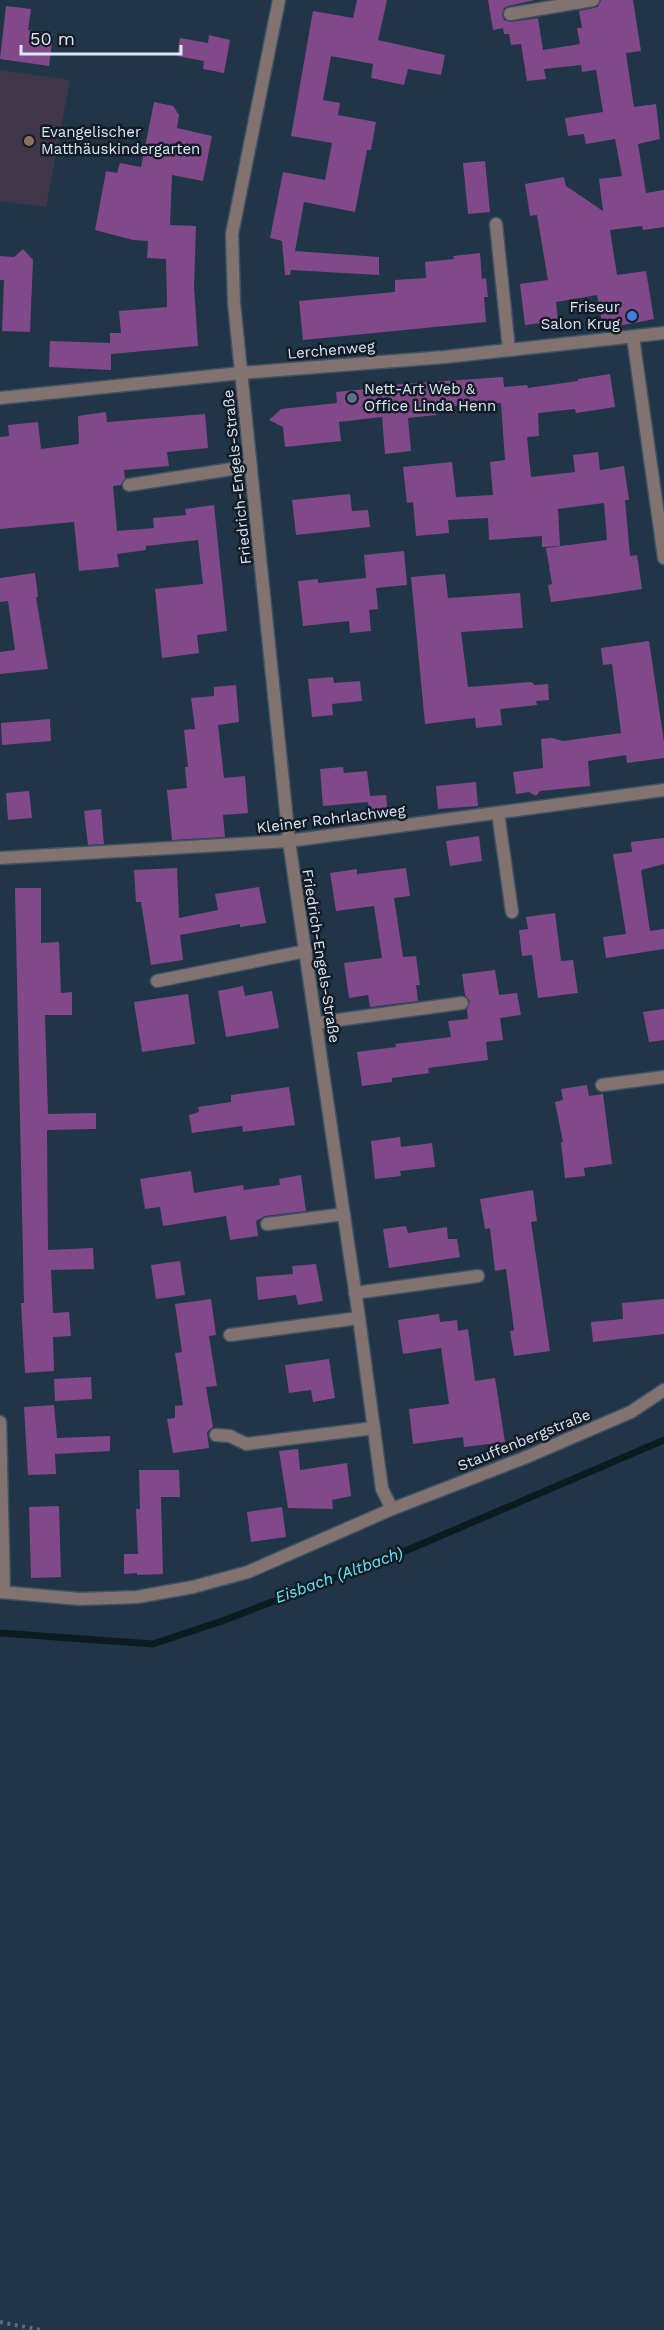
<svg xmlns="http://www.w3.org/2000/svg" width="664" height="2330" font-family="'Work Sans',sans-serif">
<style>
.education{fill:#3f3748}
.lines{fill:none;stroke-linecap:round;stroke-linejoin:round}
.stream{stroke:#0b1c1f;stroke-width:7}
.building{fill:#814989}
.service-casing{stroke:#3f5265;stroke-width:15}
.minor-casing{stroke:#3f5265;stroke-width:15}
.path{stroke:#596b7d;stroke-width:4;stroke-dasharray:3 4.5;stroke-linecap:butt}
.service{stroke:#827371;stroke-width:12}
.minor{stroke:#827371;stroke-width:12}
.education-dot{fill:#8d6e63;stroke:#131c25;stroke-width:2}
.shop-dot{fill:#3f7fe0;stroke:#131c25;stroke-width:2}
.service-dot{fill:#5c6f8a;stroke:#131c25;stroke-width:2}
.labels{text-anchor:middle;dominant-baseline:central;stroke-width:5;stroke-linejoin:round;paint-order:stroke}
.poi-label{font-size:15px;fill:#dce8f5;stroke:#131c25;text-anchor:start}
.street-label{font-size:15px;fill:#dce8f5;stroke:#131c25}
.water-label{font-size:16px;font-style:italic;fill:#64eafd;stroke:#131c25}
</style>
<rect width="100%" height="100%" fill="#213549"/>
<path class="education" d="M0 70 70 80 46 207 0 201Z"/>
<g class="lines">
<path class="stream" d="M0 1633 153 1644 222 1621 410 1549 664 1440"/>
</g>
<g class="building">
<path d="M357 0H387L378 40 445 55 441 75 408 69 404 85 371 78 373 64 331 56 323 100 340 103 338 115 376 122 371 150H367L355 212 304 202 295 251 379 257V275L291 270 290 275H285L282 241 270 238 283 172 325 180 332 143 291 136 313 11 353 18Z"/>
<path d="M488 0H535L508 6 504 8 502 15 504 20 511 22 538 18 543 50 580 44 577 28H582L579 11 598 7 601 0H633L641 51 626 53 634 107 656 104 660 139 638 144 646 193 664 190V227L643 230 642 226 610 230 617 275 646 271 654 319 603 329 597 295 556 302 558 321 525 325 520 284 548 280 537 215 530 216 525 184 564 177 566 186 603 211 599 179 622 176 615 139 586 144 584 134 568 136 565 118 603 112 596 70 582 72 581 65 544 69 546 79 527 81 521 44 511 45 509 34H504L503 28 493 30Z"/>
<path d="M6 6 31 9 28 30 53 34 49 66 0 59Z"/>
<path d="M209 35 230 40 224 73 203 69 204 61 177 56 180 38 208 43Z"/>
<path d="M154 102 173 106 179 115 177 128 212 136 203 181 172 175 170 225 196 226 194 287 198 346 111 354V370L49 367 50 341 110 343V333H121L119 311 167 307 166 259 147 258 148 241 133 240 95 230 106 171 117 173 120 163 141 167Z"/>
<path d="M485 161 490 212 468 214 463 163Z"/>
<path d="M23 249 33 260 30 332 2 331 4 280H0V256L14 257Z"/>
<path d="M480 253 482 279 486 278 488 297H484L486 322 303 340 299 301 395 292V280L426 278 425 262 454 259 453 256Z"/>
<path d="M610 374 615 407 576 413 575 409 538 413 539 436 527 437 531 477 575 472 573 455 598 452 600 470 624 466 629 500H625L630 556 637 555 642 589 604 595 551 602 548 585 552 584 546 548 607 540 604 503 558 509 560 546 542 547V536L489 540 488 518 448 520 449 533 416 536 413 502 407 503 403 467 452 462 456 497 493 495 490 462 505 460 501 403 435 407 436 415 408 418 411 451 385 454 382 417 339 422 341 441 285 447 283 427 269 420 281 409 337 403 336 392 387 387V385L503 377 504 387 527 385 528 388 578 381V379Z"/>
<path d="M106 412 107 422 205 414 208 448 167 452 169 466 124 470 125 478 121 485 113 486 117 531 154 528 153 518 186 515 185 509 214 505 227 631 197 635 199 653 162 658 155 589 203 584 198 540 146 546V550L117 554 119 567 79 571 74 522 0 529V437L9 436 8 425 38 422 41 449 79 444 78 416Z"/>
<path d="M350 494 352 511 368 510 370 527 296 535 292 500Z"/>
<path d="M404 551 407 585 376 588 378 609 369 610 371 631 350 633 349 621 303 626 298 581 318 579V583L366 578 364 555Z"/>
<path d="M35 573 38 597H36L48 669 0 674V652L15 650 8 601 0 602V578Z"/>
<path d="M445 574 448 598 520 593 523 628 461 632 468 687 531 682 535 685 548 684 549 700 536 701 537 705 500 709 502 725 476 728 475 718 425 724 411 577Z"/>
<path d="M649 641 664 742V758L627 763 626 755 588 761 590 786 540 791 536 796 529 792 516 794 513 772 543 768 541 739 552 738 563 741 621 733 612 664 603 665 601 648Z"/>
<path d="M333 677 334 683 360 681 362 701 332 704 333 715 312 717 308 679Z"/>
<path d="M236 685 239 722 218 725 224 778 245 776 248 813 223 815 225 837 172 840 167 790 187 788 185 767H188L184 730 195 729 191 698 214 696V687Z"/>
<path d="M50 719 51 741 2 745 1 723Z"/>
<path d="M343 767 344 773 367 771 370 796 386 795 388 814 370 816 368 802 323 806 320 769Z"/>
<path d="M476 782 478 806 438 809 436 786Z"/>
<path d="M29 791 32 818 8 820 6 793Z"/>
<path d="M101 809 104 844 88 845 84 811Z"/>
<path d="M479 836 482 861 450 866 446 841Z"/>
<path d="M664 838V864L641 870 650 931 664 929V949L606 958 603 937 626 934 613 854 632 852 631 842Z"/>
<path d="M177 868 179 918 218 910 215 894 259 887 266 923 240 927V924L180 935 183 960 151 965 141 902H136L134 870Z"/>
<path d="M406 868 410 896 394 898 403 957 416 956 420 985H416L418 1001 370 1007 368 995 349 998 344 963 382 958 374 906 336 911 330 873 357 869V874Z"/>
<path d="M15 888H41V943L59 942 61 993 72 992V1015H45L48 1114 96 1113V1129L47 1130 48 1250 93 1248 94 1269 51 1270 53 1313 69 1312 71 1336 53 1337 54 1371 25 1373 21 1303H24Z"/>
<path d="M555 913 561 961 573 960 578 993 538 998 532 955 522 956 519 930 528 929 526 917Z"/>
<path d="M495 970 499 995 517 993 521 1015 500 1018 503 1040 486 1042 488 1060 428 1068 429 1073 392 1078V1082L362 1086 357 1052 396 1047 395 1044 451 1037 448 1021 468 1019 467 1010 470 1001 465 995 462 974Z"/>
<path d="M243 986 245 996 272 991 279 1028 226 1037 218 991Z"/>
<path d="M188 994 195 1044 142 1052 134 1002Z"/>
<path d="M664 1009V1040L649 1042 643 1012Z"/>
<path d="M587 1085 589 1096 603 1094 612 1164 584 1168 585 1176 565 1178 561 1142H563L555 1102 563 1100 561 1089Z"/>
<path d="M289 1087 295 1125 243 1132 242 1126 192 1133 189 1115 199 1112 198 1107 231 1102V1095Z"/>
<path d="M400 1137 401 1147 432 1143 435 1167 400 1171 401 1176 375 1179 371 1141Z"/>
<path d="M191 1171 194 1193 243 1185 244 1190 280 1185 279 1179 301 1175 306 1211 265 1216 256 1221 258 1236 230 1240 226 1216 163 1226 160 1207 145 1209 140 1179Z"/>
<path d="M533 1190 537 1221 531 1222 550 1351 514 1356 510 1331 514 1330 506 1269 495 1271 490 1228 485 1229 480 1199Z"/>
<path d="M406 1226 408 1233 447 1227 448 1239H457L460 1257 389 1268 383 1229Z"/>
<path d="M180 1261 185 1295 156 1299 151 1265Z"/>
<path d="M316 1264 323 1301 298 1305 296 1295 258 1300 256 1277 293 1274 292 1266Z"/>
<path d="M211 1299 216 1335 209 1336 217 1386 206 1387 213 1427 207 1432 209 1448 173 1453 167 1419 175 1418V1406L183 1405 175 1353 182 1352 175 1304Z"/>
<path d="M664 1299V1334L593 1342 591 1322 623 1319 622 1303Z"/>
<path d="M439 1314 440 1322 457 1320 458 1331 468 1329 475 1381 495 1378 505 1442 464 1447 463 1437 413 1444 409 1409 449 1404 441 1348 403 1354 398 1320Z"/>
<path d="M329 1359 335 1398 313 1402 311 1390 289 1393 285 1365Z"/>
<path d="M91 1377 92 1399 55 1401 54 1379Z"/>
<path d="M54 1405 57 1438 110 1436V1451L55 1454 56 1474 28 1475 24 1407Z"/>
<path d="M298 1449 300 1470 347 1463 351 1496 332 1500 333 1509 288 1508 279 1451Z"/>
<path d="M139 1470H179L180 1497H161L163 1574 137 1575V1573L124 1574V1554H138L136 1509H140Z"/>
<path d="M59 1506 61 1577 31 1578 29 1507Z"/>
<path d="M282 1507 286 1537 251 1542 247 1512Z"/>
</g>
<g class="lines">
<g class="service-casing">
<g id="service">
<path d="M510 14 593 0"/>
<path d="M496 224 509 350"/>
<path d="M129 485 251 466"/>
<path d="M498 813 512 912"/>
<path d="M157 981 306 951"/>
<path d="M316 1023 462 1003"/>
<path d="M602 1085 664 1077"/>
<path d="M267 1224 344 1214"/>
<path d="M355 1293 478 1276"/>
<path d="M230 1335 359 1318"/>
<path d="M216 1435 230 1436 246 1444 374 1428"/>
</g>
</g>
<g class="minor-casing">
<g id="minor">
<path d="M279 0 232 234 234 303 289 841 359 1318 382 1489 392 1509"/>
<path d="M633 337 664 558"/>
<path d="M0 398 241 373 445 357 664 333"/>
<path d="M0 858 289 841 664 790"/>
<path d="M0 1422 4 1592"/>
<path d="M0 1592 80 1599 137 1597 193 1587 248 1572 392 1509 524 1458 631 1412 664 1390"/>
</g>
</g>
<path class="path" d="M0 2322 41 2330"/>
<use href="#service" class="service"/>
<use href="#minor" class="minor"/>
</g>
<circle class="education-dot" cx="29" cy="141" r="6"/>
<circle class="shop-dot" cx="632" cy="316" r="6"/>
<circle class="service-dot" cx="352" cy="398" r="6"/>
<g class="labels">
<g class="poi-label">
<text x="41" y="132">Evangelischer<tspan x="41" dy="17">Matthäuskindergarten</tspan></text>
<text x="620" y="307" text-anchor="end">Friseur<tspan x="620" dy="17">Salon Krug</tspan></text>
<text x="364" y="389">Nett-Art Web &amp;<tspan x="364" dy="17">Office Linda Henn</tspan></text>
</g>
<g class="street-label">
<text transform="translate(331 350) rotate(-5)">Lerchenweg</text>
<text transform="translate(237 477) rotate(-96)">Friedrich-Engels-Straße</text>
<text transform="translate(331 819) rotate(-7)">Kleiner Rohrlachweg</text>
<text transform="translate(321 956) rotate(81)">Friedrich-Engels-Straße</text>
<text transform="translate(524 1440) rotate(-22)">Stauffenbergstraße</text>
</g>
<g class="water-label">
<text transform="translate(339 1575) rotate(-20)">Eisbach (Altbach)</text>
</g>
</g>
<path d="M21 45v9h160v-9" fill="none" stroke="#dce8f5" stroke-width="3"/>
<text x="30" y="45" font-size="18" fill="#dce8f5" stroke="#131c25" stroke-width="4.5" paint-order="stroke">50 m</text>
</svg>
